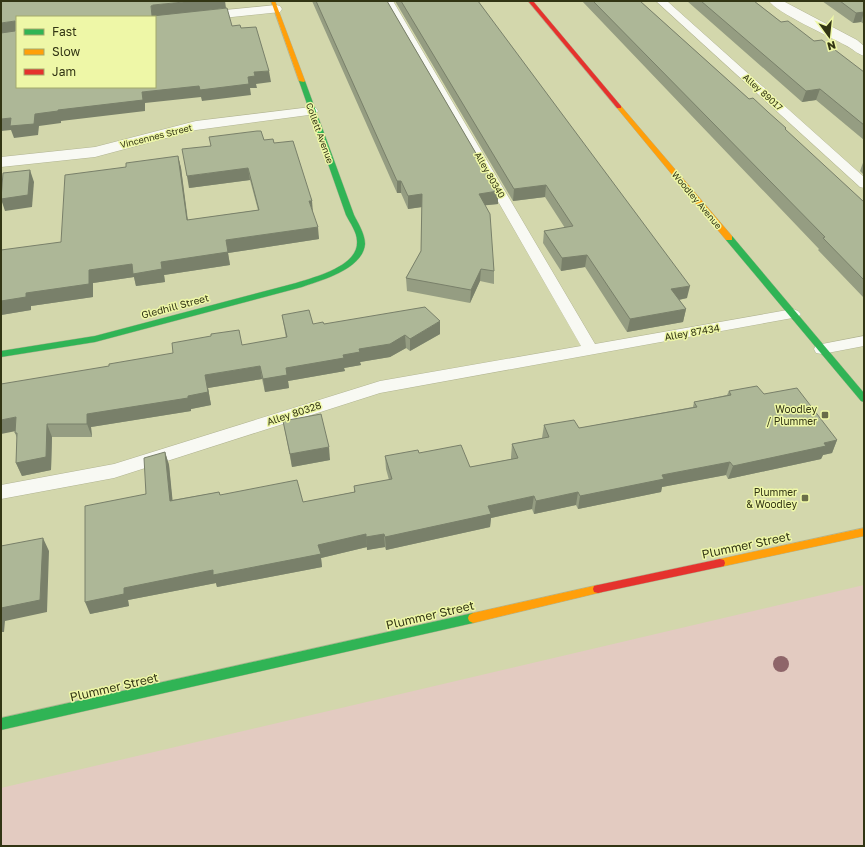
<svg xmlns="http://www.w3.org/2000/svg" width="865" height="847" font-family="'Golos Text',sans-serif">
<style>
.green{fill:#e3cbc1}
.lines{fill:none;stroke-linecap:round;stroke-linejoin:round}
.lane-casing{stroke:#b1b492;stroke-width:1}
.street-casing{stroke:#b1b492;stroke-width:1}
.fast-casing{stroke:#b1b492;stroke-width:1}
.slow-casing{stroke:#b1b492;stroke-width:1}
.jam-casing{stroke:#b1b492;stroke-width:1}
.lane{fill:#f8f9f3;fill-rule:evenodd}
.street{fill:#f8f9f3;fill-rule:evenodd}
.fast{fill:#30b455;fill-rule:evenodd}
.slow{fill:#ff9f0a;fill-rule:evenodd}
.jam{fill:#e5322d;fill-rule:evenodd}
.tree{fill:#8e6569}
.wall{fill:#959d82}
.shaded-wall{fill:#79806a}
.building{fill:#adb797;stroke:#79806a;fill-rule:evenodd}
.poi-dot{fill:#6a6e49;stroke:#eef7a7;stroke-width:1.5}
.labels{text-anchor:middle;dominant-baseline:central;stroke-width:3;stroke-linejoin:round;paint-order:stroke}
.far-street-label{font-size:9px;fill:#323514;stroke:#eef7a7}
.street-label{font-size:10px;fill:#323514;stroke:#eef7a7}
.poi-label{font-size:10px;fill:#323514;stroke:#eef7a7;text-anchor:end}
.near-street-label{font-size:12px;fill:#323514;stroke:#eef7a7}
</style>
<rect width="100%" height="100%" fill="#d3d7ac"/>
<path class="green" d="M864 585V846H1V788Z"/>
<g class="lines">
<g class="lane-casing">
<g id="lane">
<path d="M383 1H393L595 344 793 309 798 311 801 314 798 317 380 393 114 478 1 499V485L114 464 380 381 581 346Z"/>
<path d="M656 1H667L864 177V188L860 187Z"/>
<path d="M864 336V346L822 354 816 353 814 349 816 345 822 344Z"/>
</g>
</g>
<g class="street-casing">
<g id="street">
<path d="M769 1H783L857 40 864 46V56C857 54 852 48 845 45 829 36 777 13 769 1Z"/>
<path d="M276 5 280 6 282 9 280 12 155 25V17Z"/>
<path d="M311 107 316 108 318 111 316 114 196 130 95 157 1 167V157L95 147 196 121Z"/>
</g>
</g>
<g class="fast-casing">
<g id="fast">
<path d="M302 79 305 81 354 215C358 223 365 234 365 244 363 269 322 280 302 287L95 342 1 357V351L95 336 296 283C315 277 359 266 357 241 357 232 350 223 346 215L299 81Z"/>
<path d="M726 236H732L864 393V402L861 401 726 240Z"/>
<path d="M473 613 477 615 478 618 477 621 473 623 1 730V718Z"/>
</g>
</g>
<g class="slow-casing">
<g id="slow">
<path d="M271 1H275L305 81 304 82 299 81Z"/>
<path d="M617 106H621L732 236V240H726L617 108Z"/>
<path d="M864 528V536L720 567 716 566 715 563 716 560 720 559Z"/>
<path d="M598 585 602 586 603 589 602 592 598 593 473 623 469 621 468 618 469 615 473 613Z"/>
</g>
</g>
<g class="jam-casing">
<g id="jam">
<path d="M528 1H533L621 106V108H617Z"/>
<path d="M720 559 724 560 725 563 724 566 720 567 598 593 594 592 593 589 594 586 598 585Z"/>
</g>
</g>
<use href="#lane" class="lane"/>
<use href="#street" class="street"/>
<use href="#fast" class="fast"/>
<use href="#slow" class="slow"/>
<use href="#jam" class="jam"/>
</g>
<circle class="tree" cx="781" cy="664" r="8"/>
<g class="wall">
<path d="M312 1H387L498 191V204L485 205 494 271V284L480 281 470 303 407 291 406 278 421 251 422 207 408 209 401 193H397Z"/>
<path d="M395 1H478L687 298 679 300 686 309 683 322 627 332 585 267 561 271 543 243 544 231 565 228 545 197 513 201Z"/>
<path d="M582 1H640L749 99 785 130 864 202V298L818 250 819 249Z"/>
<path d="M687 1H754L781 22 864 72V140L816 100 802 102Z"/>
<path d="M822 1H864V24L861 22 853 23Z"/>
<path d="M264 140 274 143 313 213 319 239 228 253 230 265 164 275 165 282 136 286 134 277 93 283V297L31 306V310L1 315 61 242 126 167 178 156 181 168 188 220 258 210 250 180 189 188Z"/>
<path d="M864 160V175L860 171Z"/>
<path d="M282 315 313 324H324L440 334 410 351 406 348 390 357 360 362 361 365 344 368 345 371 288 381 289 388 265 392 262 379 208 388 211 405 191 409V411L91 427 92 437H52L51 470 22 476 16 463 17 438 15 433V431L242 345 286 338Z"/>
<path d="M729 391 764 394 837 440 832 453 823 455 821 459 728 479 726 475 662 487 661 492 578 509 576 505 534 514 532 509 491 518 490 527 386 550 385 547 367 550V547L321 558 322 567 217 587 216 583 128 600 129 606 90 614 165 452 169 465 172 500 219 492 220 495 303 502 354 492V486L389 480 386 469 385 456 419 453 470 467 511 459V457L512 444 542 438 544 425 579 428 693 407 694 402 727 395Z"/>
<path d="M283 421 330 460 292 467Z"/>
</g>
<g class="shaded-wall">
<path d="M194 1H225L226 8 152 17 151 6 153 5Z"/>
<path d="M864 12 861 22 853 23 856 13Z"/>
<path d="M15 21 17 32 1 34V23Z"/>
<path d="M269 71 271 82 256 84 257 88H250L251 95 202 101 201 97 145 103V111L61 121V123L39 126 38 135 14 138 11 130 1 131V119L35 114 142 92 248 77 254 72Z"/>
<path d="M820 89 816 100 802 102 806 91Z"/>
<path d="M178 156 181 168 189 232 187 220Z"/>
<path d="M248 168 250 180 189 188 187 176Z"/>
<path d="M30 170 34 182 32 207 5 211 1 199Z"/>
<rect x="397" y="181" width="4" height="12"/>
<path d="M546 185 545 197 513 201 514 189Z"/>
<path d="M498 191V204L479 206V194Z"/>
<path d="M422 194V207L408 209V196Z"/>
<path d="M309 201H312L313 213Z"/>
<path d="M318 227 319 239 228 253 230 265 164 275 165 282 136 286 134 277 93 283V297L31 306V310L1 315V301L26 293 89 270 132 264 161 262 226 240Z"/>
<path d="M587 255 585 267 561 271 562 258Z"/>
<path d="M481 269 480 281 470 303 471 290Z"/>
<path d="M690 286 687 298 668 302 671 289Z"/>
<path d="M686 309 683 322 627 332 630 319Z"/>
<path d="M440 321V334L410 351V339Z"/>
<path d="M405 335 406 348 390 357 360 362 361 365 344 368 345 371 288 381 289 388 265 392 263 379 286 368 343 355 359 349Z"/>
<path d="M260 366 262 379 208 388 211 405 191 409V411L91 427 92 437 87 424V414L188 396 205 375Z"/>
<path d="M16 417 21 430 1 434V420Z"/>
<path d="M47 424 52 437 51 470 22 476 16 463Z"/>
<path d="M837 440 832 453 823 455 821 459 728 479 733 466Z"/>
<path d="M329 447 330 460 292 467 290 454Z"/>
<path d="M165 452 169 465 174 514 170 501Z"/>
<path d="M730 462 726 475 662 487 661 492 578 509 580 496 662 475Z"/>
<path d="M578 492 576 505 534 514 536 501Z"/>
<path d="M534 496 532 509 491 518 490 527 386 550 385 537 488 506Z"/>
<path d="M366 534 367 547 321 558 322 567 217 587 216 583 128 600 129 606 90 614 85 602 124 588Z"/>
<path d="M384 534 385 547 367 550 366 537Z"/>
<path d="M43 538 49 551 47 612 5 621 4 632H1V608Z"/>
</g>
<g class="building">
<path d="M1 1H194L153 5 151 6 152 16 227 8 232 26 240 25 241 28 256 27 269 71 254 72 255 76 248 77 249 84 200 90 199 86 142 92 143 100 58 110V111L35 114 34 124 10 126 11 118 1 119V33L15 31V21L1 23ZM17 17H155V87H17Z"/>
<path d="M316 1H387L498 191 479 194 490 214 494 271 481 269 471 290 406 278 421 251 422 194 408 196 401 181H397Z"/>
<path d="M401 1H478L690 286 671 289 686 309 630 319 587 255 562 258 544 231 573 226 546 185 514 189Z"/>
<path d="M593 1H640L749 99 753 98 768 112 786 128 785 129 864 202V280L823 238 825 237Z"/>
<path d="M701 1H754L781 22 788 21 814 41 822 40 864 72V125L820 89 806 91Z"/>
<path d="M840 1H864V12L856 13Z"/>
<path d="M257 131H261L264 140 273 139 274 143 293 141 312 201H309L318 227 226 240 228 252 161 262 162 269 133 274 132 264 89 270V284L26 293V297L1 301V250L61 242 65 175 126 167V163L178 156 187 220 259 210 248 168 187 176 182 149 211 146 209 137Z"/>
<path d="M30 170 28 195 1 199 3 173Z"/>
<path d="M425 307 440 321 410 339 405 335 390 344 359 349 360 352 343 355 344 358 286 368 287 375 263 379 260 366 205 375 208 392 188 396V398L87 414V424H47L46 457 16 463 17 433H15L16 417 1 420V384L109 366V364L173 353 172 343 211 336V334L239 330 242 345 287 337 282 315 309 310 313 324 323 322 324 324Z"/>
<path d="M757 386 764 394 797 388 837 440 824 443 826 446 733 466 730 462 662 475 664 479 580 496 578 492 536 501 534 496 488 506 491 514 385 537 384 534 366 537V534L318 545 321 554 213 575V570L124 588V594L85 602V506L146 494 144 458 165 452 170 501 219 492 220 495 297 480 303 502 355 492 354 486 392 479 385 456 418 450 419 453 461 445 470 467 518 458 512 444 549 437 544 425 574 420 579 428 697 407 694 402 731 395 729 391Z"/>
<path d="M321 414 329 447 290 454 283 421Z"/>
<path d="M43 538 40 600 1 608V546Z"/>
</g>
<g class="poi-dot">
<rect x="821" y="411" width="8" height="8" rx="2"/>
<rect x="801" y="494" width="8" height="8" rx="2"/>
</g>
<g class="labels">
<g class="far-street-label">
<text transform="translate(763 92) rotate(42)">Alley 89017</text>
<text transform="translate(320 133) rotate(70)">Collett Avenue</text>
<text transform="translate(156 136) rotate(-14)">Vincennes Street</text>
<text transform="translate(490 175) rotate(60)">Alley 80340</text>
<text transform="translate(697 200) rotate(50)">Woodley Avenue</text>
</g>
<g class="street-label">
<text transform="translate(175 306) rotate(-15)">Gledhill Street</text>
<text transform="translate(692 332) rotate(-10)">Alley 87434</text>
<text transform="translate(294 413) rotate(-18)">Alley 80328</text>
</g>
<g class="poi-label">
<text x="817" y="409">Woodley<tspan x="817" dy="12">/ Plummer</tspan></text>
<text x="797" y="492">Plummer<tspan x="797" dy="12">&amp; Woodley</tspan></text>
</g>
<g class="near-street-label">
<text transform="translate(746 545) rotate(-12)">Plummer Street</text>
<text transform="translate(430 615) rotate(-13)">Plummer Street</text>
<text transform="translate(114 687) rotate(-13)">Plummer Street</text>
</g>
</g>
<rect width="865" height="847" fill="none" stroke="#323514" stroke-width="4"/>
<rect x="16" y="16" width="140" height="72" fill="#eef7a7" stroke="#a3a96c"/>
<rect x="24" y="29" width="20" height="6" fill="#30b455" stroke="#a3a96c"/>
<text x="52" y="36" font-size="12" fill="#323514">Fast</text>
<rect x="24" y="49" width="20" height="6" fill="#ff9f0a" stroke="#a3a96c"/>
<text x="52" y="56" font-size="12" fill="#323514">Slow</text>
<rect x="24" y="69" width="20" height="6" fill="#e5322d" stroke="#a3a96c"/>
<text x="52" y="76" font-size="12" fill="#323514">Jam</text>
<g transform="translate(829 36) rotate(165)" stroke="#eef7a7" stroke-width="3" paint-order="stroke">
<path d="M0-3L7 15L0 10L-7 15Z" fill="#323514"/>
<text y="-6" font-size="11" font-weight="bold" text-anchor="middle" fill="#323514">N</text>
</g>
</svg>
